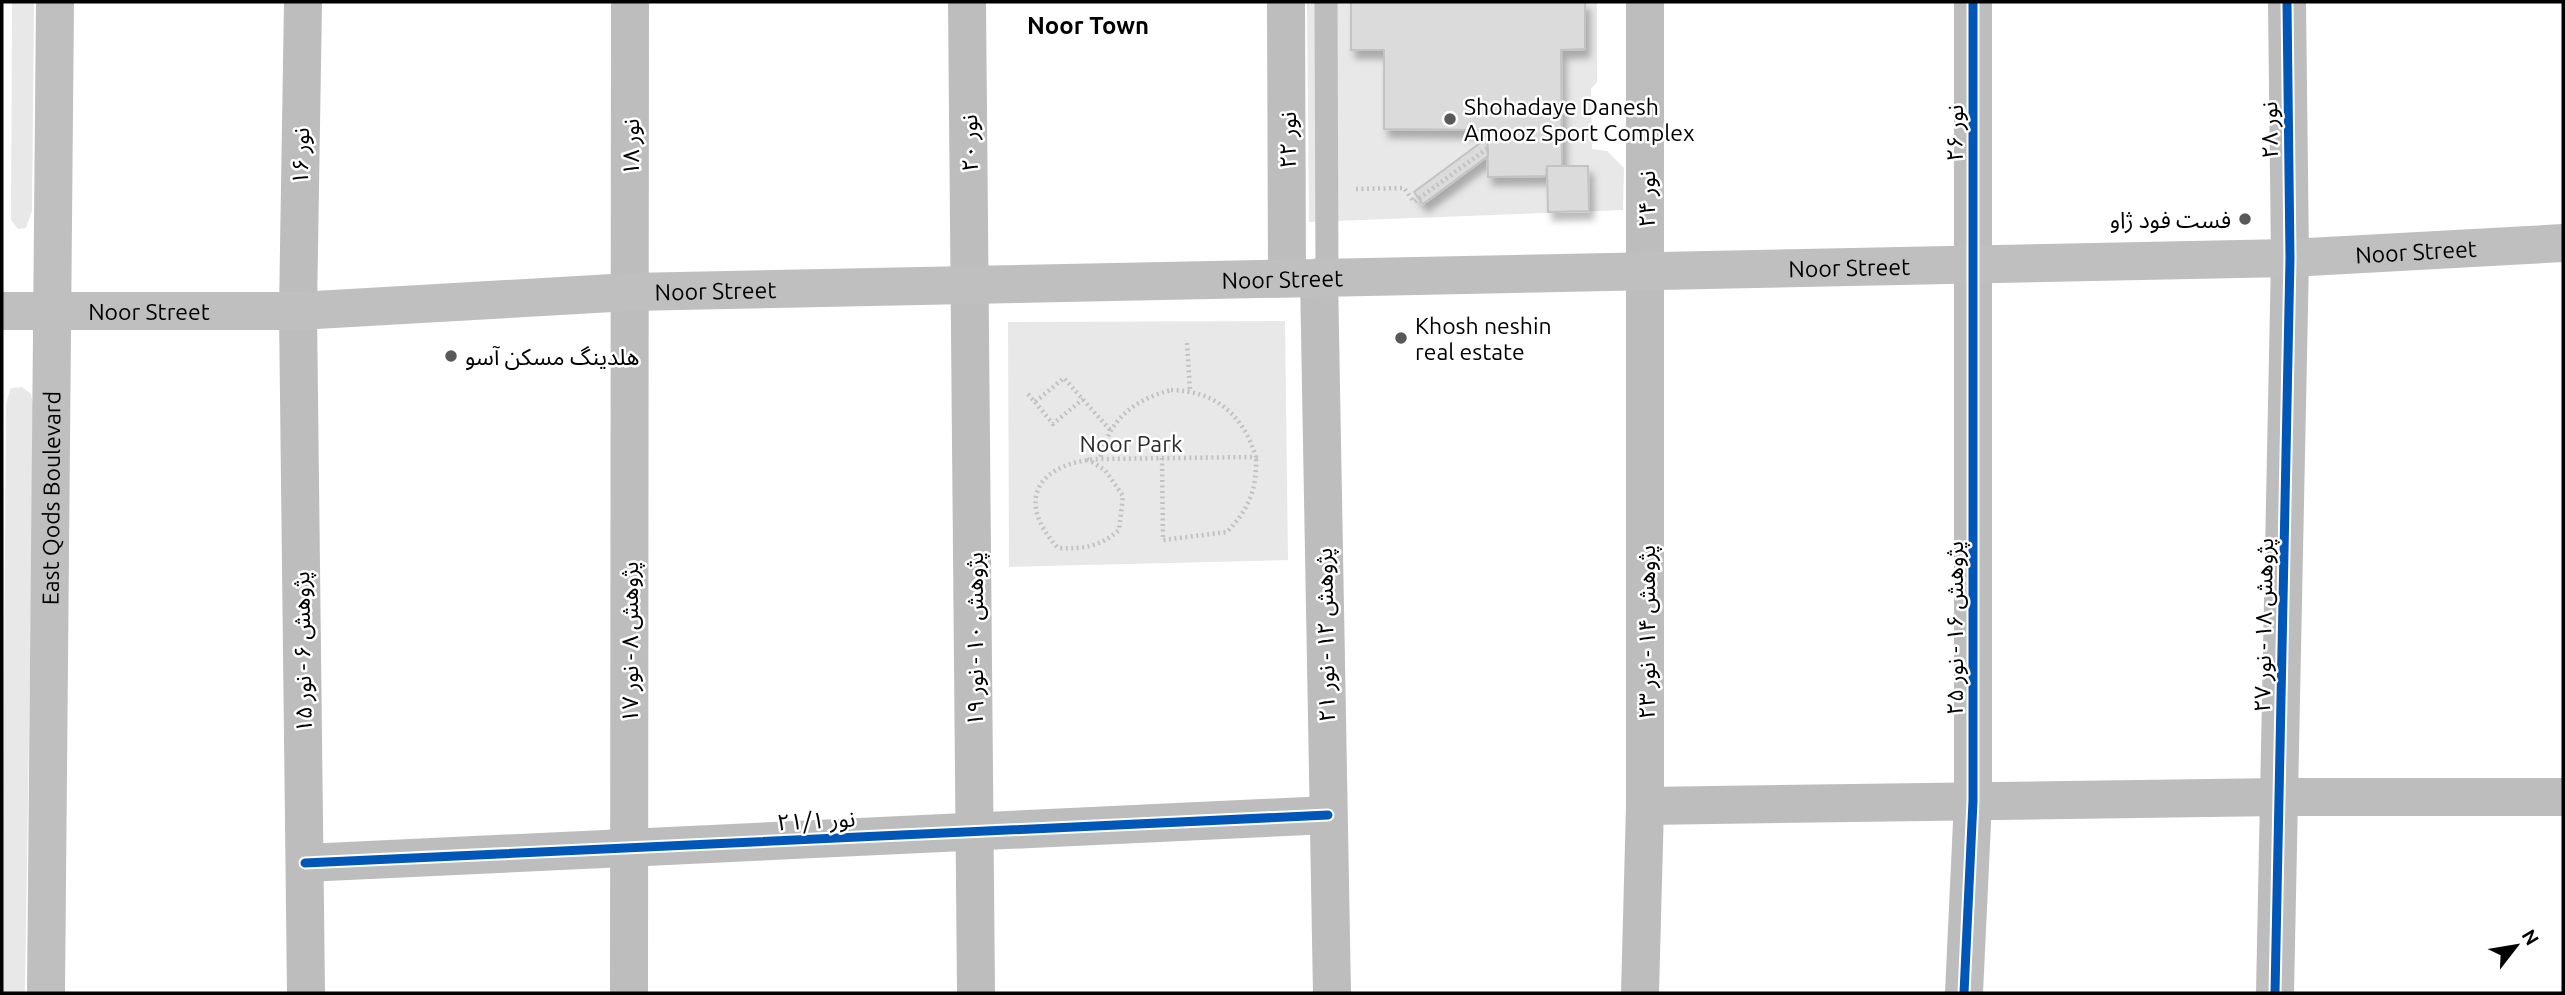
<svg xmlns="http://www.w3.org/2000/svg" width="2565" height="995" font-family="Ubuntu,'Noto Sans Arabic',sans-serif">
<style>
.green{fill:#e8e8e8}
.building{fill:#dbdbdb;stroke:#c3c3c3;stroke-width:2;filter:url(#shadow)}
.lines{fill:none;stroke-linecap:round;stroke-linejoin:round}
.path{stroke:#c2c2c2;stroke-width:4.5;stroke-dasharray:2 3.5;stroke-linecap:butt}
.service{stroke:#bdbdbd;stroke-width:23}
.minor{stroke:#bdbdbd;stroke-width:38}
.secondary{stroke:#bfbfbf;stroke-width:38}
.cycleway-casing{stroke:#fff;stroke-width:13}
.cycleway{stroke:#0057b8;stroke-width:9}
.poi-dot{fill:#595959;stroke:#fff;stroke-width:2.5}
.labels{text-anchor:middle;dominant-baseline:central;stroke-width:5;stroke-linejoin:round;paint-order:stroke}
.poi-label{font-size:23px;fill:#000;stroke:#fff;text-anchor:start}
.street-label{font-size:23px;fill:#000;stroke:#fff}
.park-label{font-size:23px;fill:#2c2c2c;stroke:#fff}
.neighbourhood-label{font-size:24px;font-weight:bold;fill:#000;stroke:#fff}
</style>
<defs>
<filter id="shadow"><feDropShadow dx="4.5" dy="8" stdDeviation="3.5" flood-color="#0004"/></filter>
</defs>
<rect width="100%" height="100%" fill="#fff"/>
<g class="green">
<path d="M12 2H34L32 211 26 228 18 229 11 220Z"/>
<path d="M1307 2H1597V82L1591 89 1592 149 1607 151 1624 168 1623 210 1309 222Z"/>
<path d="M1285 321 1288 560 1009 567 1008 322Z"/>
<path d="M22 387 31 394 34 409 25 993H2L6 404 11 388Z"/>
</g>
<g class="building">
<path d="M1351 2H1585V49L1561 50 1562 166H1547L1546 176 1488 177 1487 130 1384 129V50H1351Z"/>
<path d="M1487 138 1488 156 1423 204 1414 192Z"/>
<path d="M1547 166H1588L1589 211 1548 212Z"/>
</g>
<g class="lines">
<g class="path">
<path d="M1356 189 1404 188 1414 202 1488 148"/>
<path d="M1187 343 1190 391"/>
<path d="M1171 390C1216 391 1243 415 1256 457L1100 459C1109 420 1133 400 1171 390Z"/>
<path d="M1028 394 1035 402 1064 378 1110 430"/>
<path d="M1035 402 1053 424 1083 399"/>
<path d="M1162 458 1163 540 1227 532C1249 509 1257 489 1256 457"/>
<path d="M1087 459 1105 470 1123 496 1119 530C1100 547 1083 549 1058 548 1013 499 1040 462 1100 459"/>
</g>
<path class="service" d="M1326 2 1327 277"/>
<g class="minor">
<path d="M303 2 298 311 306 993"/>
<path d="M967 2 976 993"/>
<path d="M1286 2 1287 278"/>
<path d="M1319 277 1332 993"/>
<path d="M1645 806 2279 797H2563"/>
<path d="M305 863 1328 815"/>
<path d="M629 993 630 2"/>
<path d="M1640 993 1645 806V2"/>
<path d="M1964 993 1973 801V2"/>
<path d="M2275 993 2290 258 2287 2"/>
</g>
<g class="secondary">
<path id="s1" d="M2 311H298L630 292 2290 258 2563 243"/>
<path id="s2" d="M46 993 55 2"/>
</g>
<g class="cycleway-casing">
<g id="cycleway">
<path d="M305 863 1328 815"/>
<path d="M1964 993 1973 801V2"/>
<path d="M2275 993 2290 258 2287 2"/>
</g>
</g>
<use href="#cycleway" class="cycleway"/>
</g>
<g class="poi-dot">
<circle cx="1450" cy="119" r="7"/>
<circle cx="2245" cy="219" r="7"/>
<circle cx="1401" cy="338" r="7"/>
<circle cx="451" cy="356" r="7"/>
</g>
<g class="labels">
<g class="poi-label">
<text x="1464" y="106">Shohadaye Danesh<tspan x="1464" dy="26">Amooz Sport Complex</tspan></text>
<text x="2231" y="219" text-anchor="end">فست فود ژاو</text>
<text x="1415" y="325">Khosh neshin<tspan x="1415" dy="26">real estate</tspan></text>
<text x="465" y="356">هلدینگ مسکن آسو</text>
</g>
<g class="street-label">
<text transform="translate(2269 130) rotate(-91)">نور ۲۸</text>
<text transform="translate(1954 133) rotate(-90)">نور ۲۶</text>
<text transform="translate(1287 140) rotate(-90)">نور ۲۲</text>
<text transform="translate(969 143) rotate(-91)">نور ۲۰</text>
<text transform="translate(630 147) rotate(-90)">نور ۱۸</text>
<text transform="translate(300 156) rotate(-89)">نور ۱۶</text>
<text transform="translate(1646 199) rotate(-90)">نور ۲۴</text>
<text stroke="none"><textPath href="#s1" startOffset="2415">Noor Street</textPath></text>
<text stroke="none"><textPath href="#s1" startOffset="1848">Noor Street</textPath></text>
<text stroke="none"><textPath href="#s1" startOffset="1281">Noor Street</textPath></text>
<text stroke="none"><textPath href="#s1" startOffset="714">Noor Street</textPath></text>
<text stroke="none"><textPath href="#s1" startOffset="147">Noor Street</textPath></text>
<text stroke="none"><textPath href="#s2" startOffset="495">East Qods Boulevard</textPath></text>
<text transform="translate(2263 625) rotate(-89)">پژوهش ۱۸ - نور ۲۷</text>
<text transform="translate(1954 628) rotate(-90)">پژوهش ۱۶ - نور ۲۵</text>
<text transform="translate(1646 632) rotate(-90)">پژوهش ۱۴ - نور ۲۳</text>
<text transform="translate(1325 635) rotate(-91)">پژوهش ۱۲ - نور ۲۱</text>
<text transform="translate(974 639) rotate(-90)">پژوهش ۱۰ - نور ۱۹</text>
<text transform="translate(629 642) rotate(-90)">پژوهش ۸ - نور ۱۷</text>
<text transform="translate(302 652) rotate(-91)">پژوهش ۶ - نور ۱۵</text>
<text transform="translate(816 820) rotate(-3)">نور ۲۱/۱</text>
</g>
<g class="park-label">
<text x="1131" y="443">Noor Park</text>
</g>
<g class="neighbourhood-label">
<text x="1088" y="25">Noor Town</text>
</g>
</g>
<rect width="2565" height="995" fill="none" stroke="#000000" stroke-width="7"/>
<g transform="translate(2516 946) rotate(59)" stroke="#ffffff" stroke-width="5" paint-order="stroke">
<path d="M0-5L12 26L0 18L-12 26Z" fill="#000000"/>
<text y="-10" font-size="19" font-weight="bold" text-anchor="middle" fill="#000000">N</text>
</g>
</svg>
